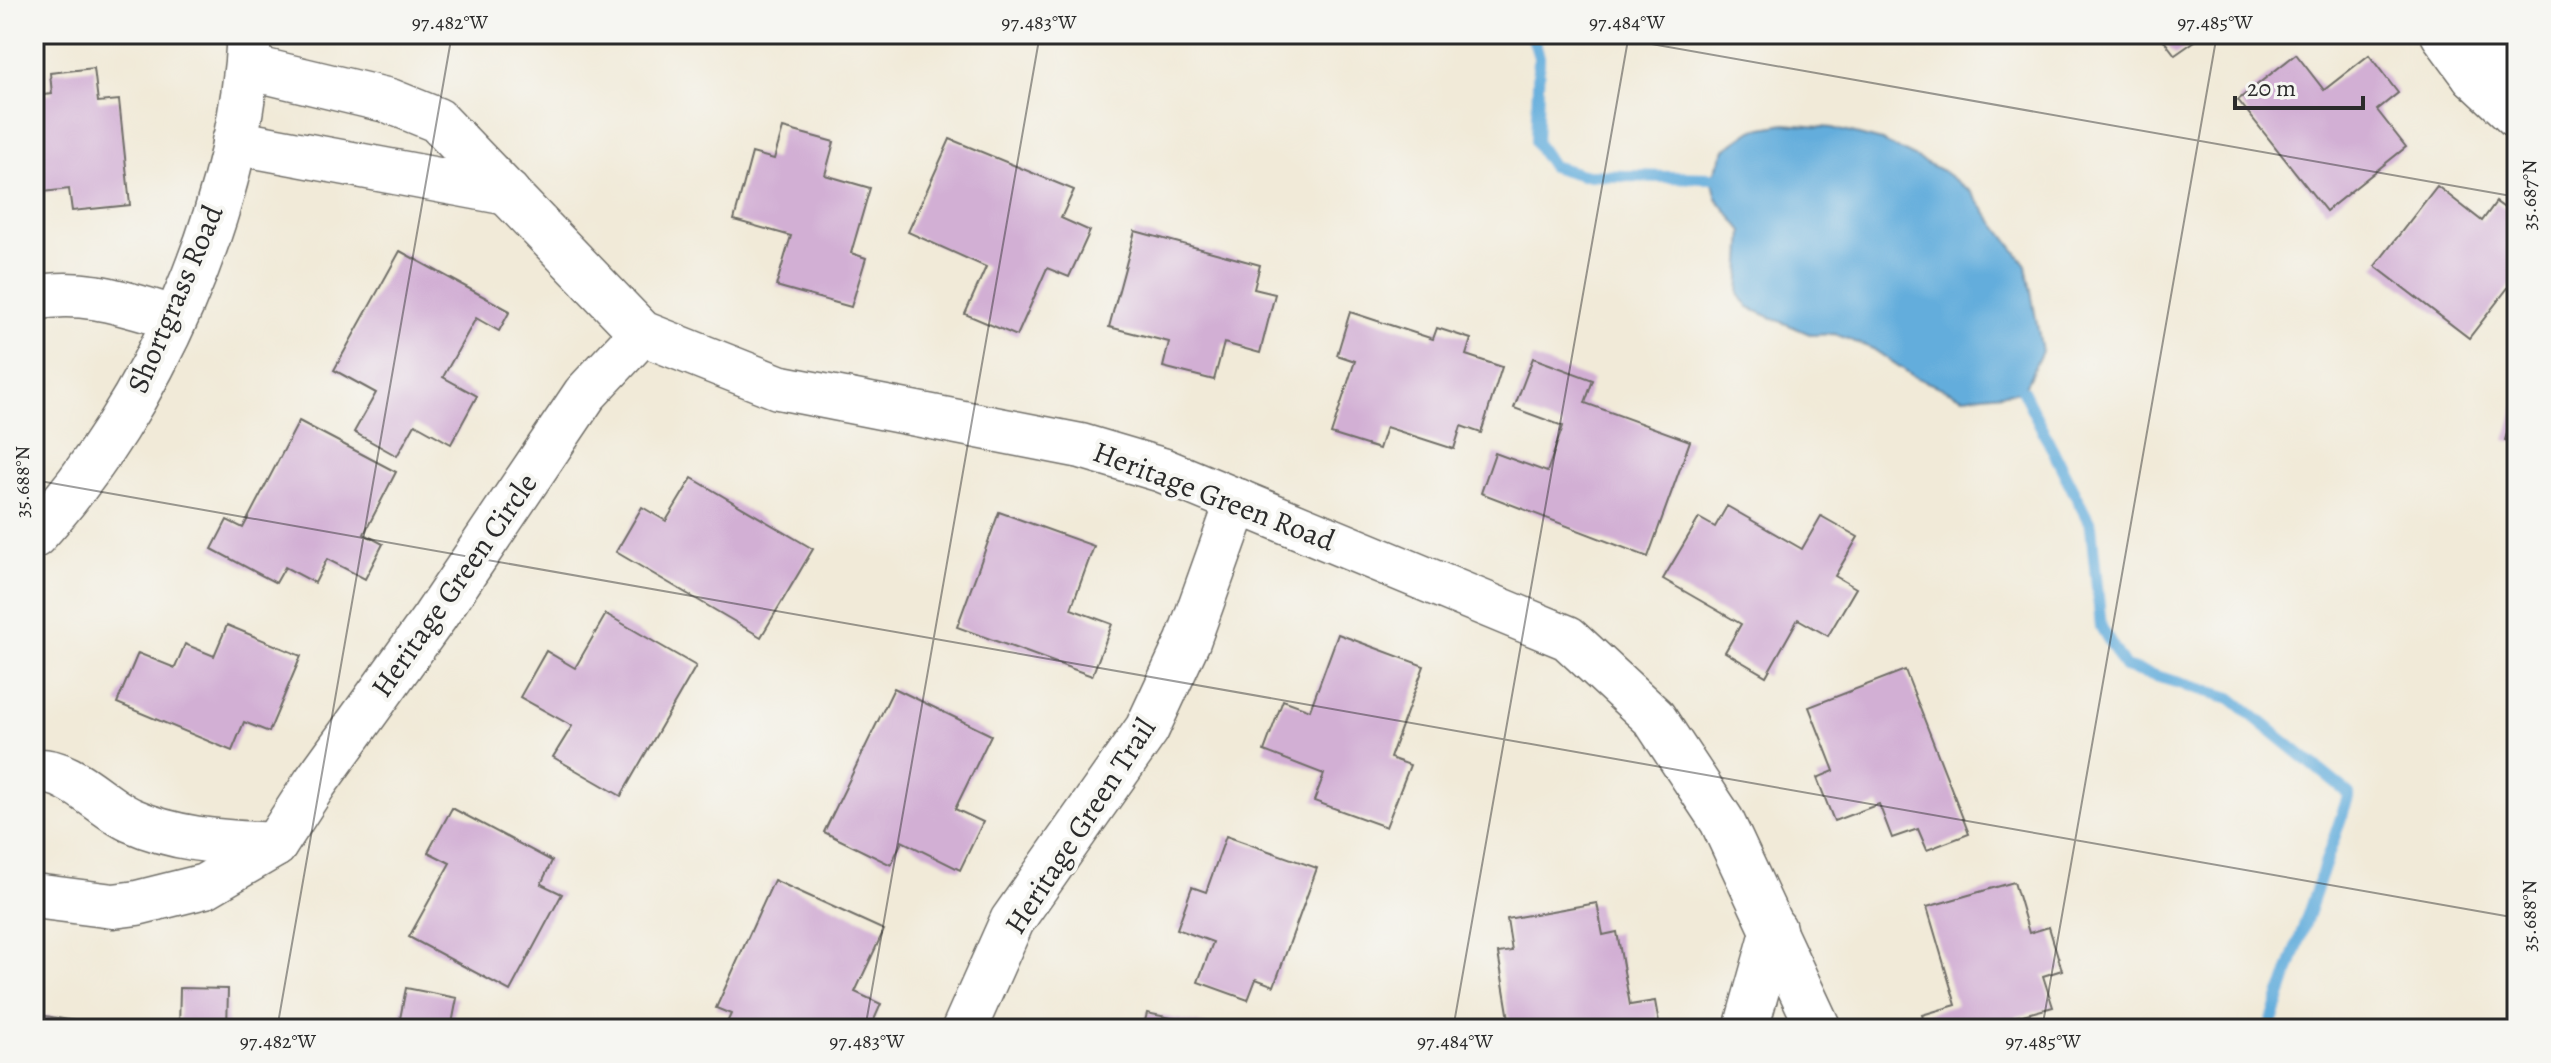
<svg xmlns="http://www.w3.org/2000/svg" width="2551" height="1063" font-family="Alegreya,serif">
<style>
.water{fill:#64addc;stroke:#486c84;stroke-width:2}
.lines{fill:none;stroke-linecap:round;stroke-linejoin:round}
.stream{stroke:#64addc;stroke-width:12}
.building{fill:#d2afd4}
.minor-casing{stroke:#706e68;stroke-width:47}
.minor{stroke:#fff;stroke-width:44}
.ticks{fill:none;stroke:#2b2b2b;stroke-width:2;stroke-opacity:0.45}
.labels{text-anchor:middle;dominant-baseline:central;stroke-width:8;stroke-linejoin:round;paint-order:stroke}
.street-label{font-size:30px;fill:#2b2b2b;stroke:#f6f6f2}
.neatline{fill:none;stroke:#2b2b2b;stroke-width:3}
.ticks-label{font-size:20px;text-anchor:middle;fill:#2b2b2b}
</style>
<rect width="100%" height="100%" fill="#f6f6f2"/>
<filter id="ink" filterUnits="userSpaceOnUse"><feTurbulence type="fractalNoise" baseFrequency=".0125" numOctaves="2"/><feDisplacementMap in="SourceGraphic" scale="16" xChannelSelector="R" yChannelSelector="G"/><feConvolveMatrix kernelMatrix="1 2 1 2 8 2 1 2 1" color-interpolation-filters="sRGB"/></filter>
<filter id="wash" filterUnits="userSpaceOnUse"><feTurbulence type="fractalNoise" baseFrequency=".006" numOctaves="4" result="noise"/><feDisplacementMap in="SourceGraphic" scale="32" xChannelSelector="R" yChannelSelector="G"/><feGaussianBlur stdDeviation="1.8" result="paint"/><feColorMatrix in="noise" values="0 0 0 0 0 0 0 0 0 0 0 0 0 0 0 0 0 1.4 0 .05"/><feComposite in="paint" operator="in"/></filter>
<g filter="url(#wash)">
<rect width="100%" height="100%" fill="#f1ead8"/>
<path class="water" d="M1785 124 1832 128 1882 141 1943 171 1971 192 2026 265 2042 351 2023 391 1963 397 1915 377 1873 349 1835 334 1812 335 1749 308 1739 294 1743 231 1717 199 1712 178 1725 149 1752 130Z"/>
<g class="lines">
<g class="stream">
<path d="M1532 34 1539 57 1536 143 1552 166 1582 175 1712 178"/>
<path d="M2023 391 2091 526 2101 627 2125 667 2231 698 2349 794 2269 1029"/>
</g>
</g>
<g id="blocks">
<g class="building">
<path d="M2159 34H2205L2175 55Z"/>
<path d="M2296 54 2324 90 2369 55 2398 93 2377 110 2406 147 2326 211 2238 100Z"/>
<path d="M94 68 98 102 119 100 130 205 72 211 69 189 34 193V96L52 94 50 73Z"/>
<path d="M783 128 834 142 825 175 870 188 851 253 866 258 851 307 776 286 791 236 734 220 752 153 774 159Z"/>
<path d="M950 139 1074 190 1061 218 1090 231 1069 277 1047 268 1017 336 965 314 986 267 908 232Z"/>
<path d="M2437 186 2482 221 2496 202 2517 217V276L2469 338 2375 266Z"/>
<path d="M1135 231 1260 265 1254 289 1275 294 1260 353 1224 343 1214 380 1163 367 1169 342 1109 327Z"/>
<path d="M400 251 510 311 499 331 476 318 443 377 477 396 451 444 415 424 397 456 354 432 376 393 334 370Z"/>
<path d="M1350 312 1433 339 1437 328 1471 339 1466 355 1502 367 1481 433 1461 426 1454 449 1386 427 1379 449 1331 434 1355 361 1337 355Z"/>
<path d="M1533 358 1593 380 1585 403 1690 441 1648 557 1481 493 1495 453 1547 472 1563 426 1514 408Z"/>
<path d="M2516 404H2517V443L2505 440Z"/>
<path d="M299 421 396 472 364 534 383 544 365 579 327 559 315 583 285 567 276 583 212 549 227 520 243 528Z"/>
<path d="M692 478 813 549 761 637 616 552 642 507 666 521Z"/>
<path d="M1727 506 1802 549 1821 516 1858 537 1835 576 1856 588 1828 636 1798 619 1766 676 1725 652 1741 624 1663 579 1699 518 1715 527Z"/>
<path d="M999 512 1094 546 1071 609 1112 624 1092 676 957 627Z"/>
<path d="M606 614 696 666 621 796 553 757 572 726 520 697 546 651 575 668Z"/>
<path d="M227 625 301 656 269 732 244 722 232 751 117 703 138 653 175 668 185 644 214 656Z"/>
<path d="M1338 634 1424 666 1390 758 1410 765 1386 827 1314 801 1324 774 1264 751 1283 700 1310 710Z"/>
<path d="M1905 670 1969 834 1927 850 1918 829 1892 838 1879 804 1834 821 1817 778 1834 771 1809 707Z"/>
<path d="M894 688 991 735 955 809 983 822 960 870 902 841 891 865 824 832Z"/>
<path d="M452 808 552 861 541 884 562 894 510 991 409 937 450 863 428 852Z"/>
<path d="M1226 836 1317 868 1274 986 1256 979 1248 1000 1198 982 1213 942 1177 929 1192 887 1206 892Z"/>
<path d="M774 880 884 930 855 992 881 1004 870 1029 725 1027 731 1014 716 1008Z"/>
<path d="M2014 882 2029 933 2049 927 2062 970 2043 976 2053 1007 2004 1020 2007 1029H1926L1922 1015 1956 1005 1927 907Z"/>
<path d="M1597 903 1603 935 1617 932 1630 1005 1655 1001 1660 1029H1531L1529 1022 1510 1025 1498 953 1512 951 1507 919Z"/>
<path d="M180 988 228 989 227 1029H179Z"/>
<path d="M406 988 457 998 451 1029H398Z"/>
<path d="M1147 1013 1219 1028V1029H1143Z"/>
<path d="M34 1014 81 1022 80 1029H34Z"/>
</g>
</g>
</g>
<g filter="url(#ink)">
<use href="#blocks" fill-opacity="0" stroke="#706e68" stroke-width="2"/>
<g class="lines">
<g class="minor-casing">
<g id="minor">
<path d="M2443 34 2474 76 2517 116"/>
<path d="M248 67 390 101 437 120 642 333 778 387 1081 446 1162 470 1568 638 1654 718 1722 821 1819 1029"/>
<path d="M2474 76 2517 36"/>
<path d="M234 142 508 193"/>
<path d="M34 298C84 288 126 304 174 318"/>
<path d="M34 536C153 407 240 210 249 34"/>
<path d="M34 771C71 768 100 806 131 820 178 841 225 842 275 845"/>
<path d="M34 896 113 906 137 903 205 886 275 845 315 783 434 618 585 394 642 333"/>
<path d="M964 1029 1012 921 1147 729 1188 641 1238 501"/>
<path d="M1746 1029 1774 929"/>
</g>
</g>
<use href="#minor" class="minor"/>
</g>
</g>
<path class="ticks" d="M1595 34 2517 197M34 480 2517 918M277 1029 452 34M865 1029 1040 34M1453 1029 1629 34M2042 1029 2217 34"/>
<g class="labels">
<g class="street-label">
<text transform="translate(175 299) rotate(-67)">Shortgrass Road</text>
<text transform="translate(1214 496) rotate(21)">Heritage Green Road</text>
<text transform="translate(454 585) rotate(-55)">Heritage Green Circle</text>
<text transform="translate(1080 826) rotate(-57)">Heritage Green Trail</text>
</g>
</g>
<rect width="2551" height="1063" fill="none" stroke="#f6f6f2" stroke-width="88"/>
<path d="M2235 96v12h128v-12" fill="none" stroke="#2b2b2b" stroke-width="4"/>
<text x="2247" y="96" font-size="24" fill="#2b2b2b" stroke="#f6f6f2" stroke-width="6" paint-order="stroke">20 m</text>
<rect x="44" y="44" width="2463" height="975" class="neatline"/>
<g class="ticks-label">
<text x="450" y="29">97.482°W</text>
<text x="1039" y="29">97.483°W</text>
<text x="1627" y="29">97.484°W</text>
<text x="2215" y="29">97.485°W</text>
<text transform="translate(2529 195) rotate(-90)" y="7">35.687°N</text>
<text transform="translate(22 482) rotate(-90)" y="7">35.688°N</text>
<text transform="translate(2529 916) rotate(-90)" y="7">35.688°N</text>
<text x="278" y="1048">97.482°W</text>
<text x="867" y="1048">97.483°W</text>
<text x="1455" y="1048">97.484°W</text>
<text x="2043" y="1048">97.485°W</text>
</g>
</svg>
